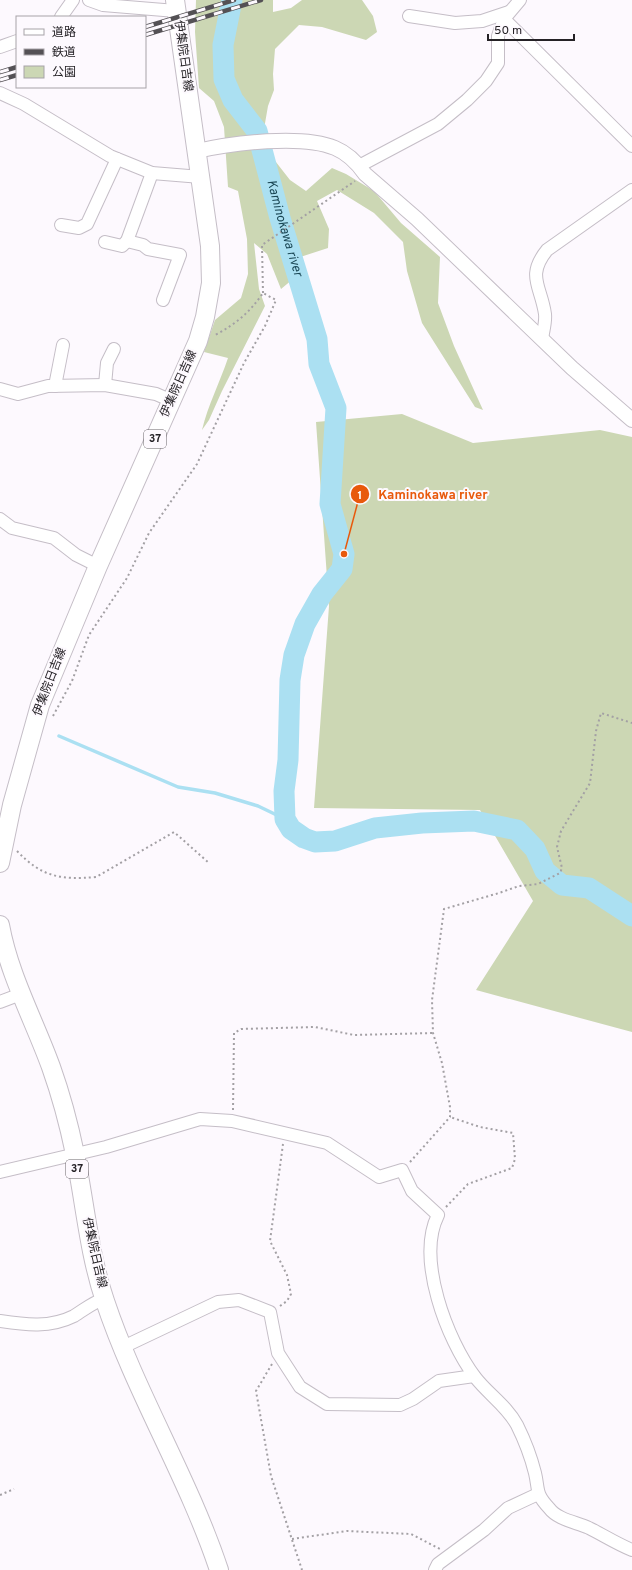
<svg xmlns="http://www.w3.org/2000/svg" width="632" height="1570" font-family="Overpass,'Noto Sans JP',sans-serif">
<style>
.green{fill:#ccd7b4}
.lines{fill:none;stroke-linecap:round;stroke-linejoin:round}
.stream{stroke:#abe0f2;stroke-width:3.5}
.river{stroke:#abe0f2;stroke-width:21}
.minor-casing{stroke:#c5bec7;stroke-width:14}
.tertiary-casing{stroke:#c5bec7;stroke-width:16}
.primary-casing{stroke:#c5bec7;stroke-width:20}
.path{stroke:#a3a0a4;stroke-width:2;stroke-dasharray:2 3;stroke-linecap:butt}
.minor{stroke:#fff;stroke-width:12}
.tertiary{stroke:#fff;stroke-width:14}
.primary{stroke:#fff;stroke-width:18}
.rail-casing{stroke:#545155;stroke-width:4.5}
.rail{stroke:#fdf9fe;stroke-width:3;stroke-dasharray:9;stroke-linecap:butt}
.labels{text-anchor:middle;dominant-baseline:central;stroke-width:4;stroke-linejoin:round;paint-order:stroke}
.shield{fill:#fdf9fe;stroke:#666267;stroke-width:1}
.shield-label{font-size:11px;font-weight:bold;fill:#252226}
.street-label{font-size:12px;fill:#252226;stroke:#fdf9fe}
.water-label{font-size:13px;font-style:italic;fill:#1a4755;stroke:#fdf9fe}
.leader{fill:none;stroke:#e8590c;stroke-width:1.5}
.callout-dot{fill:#e8590c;stroke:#fdf9fe;stroke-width:1.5}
.mark-label{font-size:12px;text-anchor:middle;font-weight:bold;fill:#fff}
.callout-label{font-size:13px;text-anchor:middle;font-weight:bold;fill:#e8590c;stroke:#fdf9fe;stroke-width:4;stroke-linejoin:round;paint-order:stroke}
</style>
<rect width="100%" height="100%" fill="#fdf9fe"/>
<g class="green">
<path d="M196 0H273V12L291 8 302 0H362L373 16 377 32 366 40 322 27 299 25 275 49 273 74 274 90 268 106 264 129V136L272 157 290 180 306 191 332 168 346 174 374 191 401 223 440 257 438 303 454 346 483 410 475 407 422 323 407 271 403 242 374 213 337 190 317 201 329 229 328 248 288 261 293 279 281 289 267 254 254 243 259 289 265 306 222 391 209 420 202 430C208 405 220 382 228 358L204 352 215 320 241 298 248 274 247 239 238 191 228 187 224 127 214 101 199 88 195 32Z"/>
<path d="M402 414 473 443 600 430 632 437V1032L476 990 533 901 480 810 314 808 329 606 316 422Z"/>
</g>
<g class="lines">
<path class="stream" d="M59 736 178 787 215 793 258 806 285 819"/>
<path class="river" id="s1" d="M232 0 223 45 224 79 233 100 257 131 280 218 317 339 319 364 336 408 330 504 344 554 342 569 322 594 305 624 294 655 290 680 288 760 284 791 285 819 291 829 304 838 315 842 335 841 375 828 422 823 474 821 517 830 535 849 545 871 562 885 589 888 632 916"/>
<g class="minor-casing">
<g id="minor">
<path d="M89 0 103 5 176 11"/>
<path d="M409 16 455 23 482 21 509 12"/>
<path d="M61 17 73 0"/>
<path d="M504 19 632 146"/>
<path d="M0 47 17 41"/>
<path d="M0 93 24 104 110 156 152 173 201 177"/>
<path d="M359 166 438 124 467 100 486 81 498 63V36L504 19 520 0"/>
<path d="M152 173 127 241 143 245 148 249 180 255 163 300"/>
<path d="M61 225 79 228 87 224 117 159"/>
<path d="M105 242 122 246 127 241"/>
<path d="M542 339C543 331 546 322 545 314 541 286 526 276 547 250L632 190"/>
<path d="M105 385 107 363 114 349"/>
<path d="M55 386 63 345"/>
<path d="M0 389 18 394 48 386 105 385 156 394 172 401"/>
<path d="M0 519 12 528 54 538 76 555 98 566"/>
<path d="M0 1002 21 994"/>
<path d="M0 1172 106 1147 200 1119 232 1121 327 1143 379 1177 402 1170 412 1191 438 1215C416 1259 447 1340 475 1377 488 1394 507 1406 517 1425 524 1439 531 1457 535 1473 539 1490 535 1493 549 1508 558 1520 576 1522 589 1528 603 1535 617 1544 632 1550"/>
<path d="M0 1321C26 1325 50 1328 74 1316 84 1310 93 1302 104 1299"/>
<path d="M121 1348 218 1302 239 1300 270 1312 278 1353 300 1387 327 1404 400 1405 413 1399 439 1381 474 1376"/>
<path d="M435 1570 438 1564 484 1530 508 1508 538 1494"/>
</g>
</g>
<g class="tertiary-casing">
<path id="tertiary" d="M197 151C232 143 302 134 335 148 347 153 358 164 365 174L417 219 572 368 632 420"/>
</g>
<g class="primary-casing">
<g id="primary">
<path d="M0 863 12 805 40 705 98 566 198 341 205 317 211 283 210 246 175 0"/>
<path d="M0 925C9 975 34 1020 51 1067 61 1095 69 1125 75 1154 85 1203 89 1254 105 1301 136 1394 188 1477 219 1570"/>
</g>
</g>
<g class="path">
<path d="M263 293 262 245 355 181"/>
<path d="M53 716 72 681 89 635 127 578 149 533 197 464 244 363 265 326 276 300 263 293C250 312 236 324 215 335"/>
<path d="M17 851C42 877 60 880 96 877L174 832 209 863"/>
<path d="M233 1110 234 1033 241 1029 315 1027 354 1035 432 1033"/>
<path d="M410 1162 450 1117V1107L442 1063 433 1033 432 1000 444 909 499 893 519 886 538 884 560 873 562 868 557 847 561 831 590 783 596 731 601 713 632 723"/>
<path d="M446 1207 468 1184 512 1168 515 1159 513 1133 480 1127 450 1117"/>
<path d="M280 1306 287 1301 291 1294 287 1275 270 1241 283 1144"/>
<path d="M272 1364 256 1391 271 1476 302 1570"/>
<path d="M0 1495 14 1489"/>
<path d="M292 1539 347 1531 411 1534 440 1549"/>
</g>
<use href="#minor" class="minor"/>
<use href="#tertiary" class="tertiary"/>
<use href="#primary" class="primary"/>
<g class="rail-casing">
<g id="rail">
<path d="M145 27 234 0"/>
<path d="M145 35 261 0"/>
<path d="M0 72 17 67"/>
<path d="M0 80 17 75"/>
</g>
</g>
<use href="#rail" class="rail"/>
</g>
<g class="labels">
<g class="shield">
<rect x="144" y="430" width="22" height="18" rx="3"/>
<rect x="66" y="1160" width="22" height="18" rx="3"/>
</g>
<g class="shield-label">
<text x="155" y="439">37</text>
<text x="77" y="1169">37</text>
</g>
<g class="street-label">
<text transform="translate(183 56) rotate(82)">伊集院日吉線</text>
<text transform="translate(179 384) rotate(-66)">伊集院日吉線</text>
<text transform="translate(50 682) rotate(-69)">伊集院日吉線</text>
<text transform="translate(94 1253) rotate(77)">伊集院日吉線</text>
</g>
<g class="water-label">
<text stroke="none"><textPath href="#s1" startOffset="243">Kaminokawa river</textPath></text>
</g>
</g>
<path class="leader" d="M344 554L360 494"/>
<g class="callout-dot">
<circle cx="344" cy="554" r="4"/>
<circle cx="360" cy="494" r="10"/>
</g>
<g class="mark-label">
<text x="360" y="499">1</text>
</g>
<g class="callout-label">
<text x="433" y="499">Kaminokawa river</text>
</g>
<rect x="16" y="16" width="130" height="72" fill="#fdf9fe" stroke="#a7a3a8"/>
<rect x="24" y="29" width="20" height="6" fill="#ffffff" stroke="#a7a3a8"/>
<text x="52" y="36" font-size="12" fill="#252226">道路</text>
<rect x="24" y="49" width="20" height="6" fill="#545155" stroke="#a7a3a8"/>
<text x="52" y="56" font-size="12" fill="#252226">鉄道</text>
<rect x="24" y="66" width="20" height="12" fill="#ccd7b4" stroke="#a7a3a8"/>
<text x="52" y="76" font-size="12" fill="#252226">公園</text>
<path d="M488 34v6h86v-6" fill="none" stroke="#252226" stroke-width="2"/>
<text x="494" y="34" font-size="12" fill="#252226" stroke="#fdf9fe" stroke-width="3" paint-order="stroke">50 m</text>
</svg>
